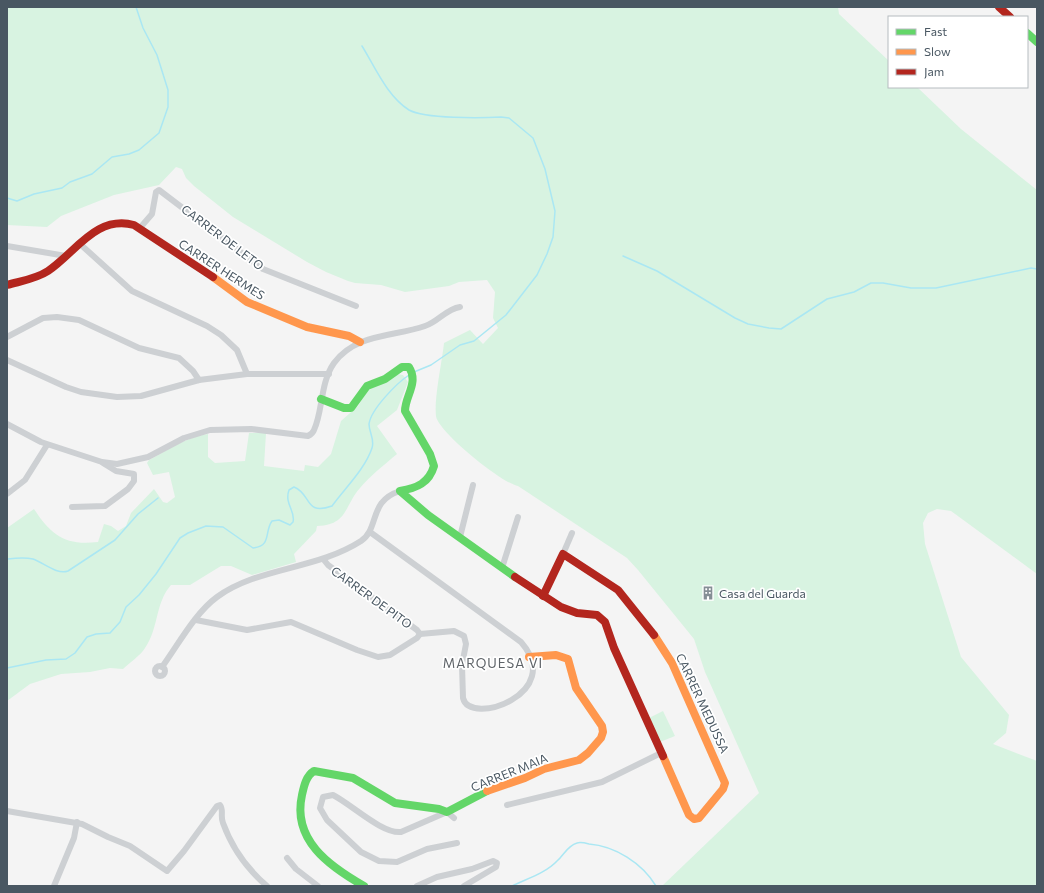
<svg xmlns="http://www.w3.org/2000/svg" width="1044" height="893" font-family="Commissioner,sans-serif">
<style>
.green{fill:#d8f3e1}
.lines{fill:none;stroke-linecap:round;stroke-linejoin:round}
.stream{stroke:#aae7f3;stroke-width:1.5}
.street{stroke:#cdd0d3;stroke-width:6}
.fast{stroke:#63d668;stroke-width:8}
.slow{stroke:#ff974d;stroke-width:8}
.jam{stroke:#b3261e;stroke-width:8}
.labels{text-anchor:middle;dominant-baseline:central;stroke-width:3.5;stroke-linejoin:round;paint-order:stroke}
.street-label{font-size:12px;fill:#495762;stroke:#fff}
.poi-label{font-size:12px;fill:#495762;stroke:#fff;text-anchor:start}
.neighbourhood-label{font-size:13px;letter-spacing:1px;fill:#5e6368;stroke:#fff}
</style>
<rect width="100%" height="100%" fill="#f4f4f4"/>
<g class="green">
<path d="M7 7H838L839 14 889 61V87H917L961 129 1037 190V574L951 511 937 509 928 513 923 523 925 544 961 657 1009 715 1006 733 993 744 1037 761V886H662L759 793 705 672 694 639 638 570 627 558 518 486C503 484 438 432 436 416 434 398 442 362 444 343L470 330 483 344 498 328 493 318 495 292 487 280 459 282 449 286 405 292 381 285 355 283 348 281 326 272 307 262 233 217 194 186 186 178 182 169 176 167 159 185 114 195 61 216 47 227 7 225Z"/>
<path d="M398 374 403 375 408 382 397 410 377 426 397 454C384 465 371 475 360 488 344 506 348 525 317 526L316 531 294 554 296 562 252 575 231 566H221L190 585H171C155 603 159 628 145 648 140 656 130 662 123 669L110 668 90 672 61 674 30 684 7 701V528L34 509C51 535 65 546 98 542L104 524 111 526 118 531 126 526 131 513 154 489 163 502 167 503 175 497 169 472 153 475 147 463 149 460C168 450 186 437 208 434V457L215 463 245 461 249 433H266L264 466 304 471 305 465 318 467 331 454 341 421 358 406 368 390Z"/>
<path d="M663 711 675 736 660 742 649 718Z"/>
</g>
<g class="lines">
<g class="stream">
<path d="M362 46C375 67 387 96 409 110 425 119 482 118 501 117L509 118 533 138 545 169 555 211 553 237 547 254 537 275 506 315 474 341 460 345 431 365 414 372"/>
<path d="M7 198 17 201 34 194 62 188 70 182 92 174 112 157 129 154 139 150 159 133 168 107V90L157 55 143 28 136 7"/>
<path d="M623 256 657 271 735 318 748 324 769 328 781 329 827 299 854 292 871 283H883L911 288H936L1031 268 1037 269"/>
<path d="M7 559C16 558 24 557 33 559 44 563 57 575 68 571L115 540 138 514 158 498"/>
<path d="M7 668 46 660 66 659 75 653 87 637 96 634 110 633 120 622 126 607 139 595 156 574 180 538 188 533 206 526 223 527 253 548C272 546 264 532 272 521L279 520 290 525 293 522C296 511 284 504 289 490L294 487C312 494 304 516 332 506 345 488 365 469 372 448 375 439 369 433 369 424 371 409 397 383 409 375"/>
<path d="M512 886C526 879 546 873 557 861 564 855 567 846 577 843 580 842 585 843 589 844 615 846 642 863 656 886"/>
</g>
<g class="street">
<path d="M139 229 152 214 156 192 159 190 263 269 356 306"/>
<path d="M80 244 132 291 207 326 221 335 237 350 247 374"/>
<path d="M7 246 66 256"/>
<path d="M7 337 43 318 57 317 79 320 139 348 179 358 193 371 199 380"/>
<path d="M7 360 66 387 81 392 117 397 141 396 199 380 247 374H329"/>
<path d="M7 424 41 442 102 462 117 464 148 457 184 438 210 430 251 429 308 436C310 435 313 433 314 430 323 411 320 383 334 363 356 333 394 337 425 326 438 322 446 309 460 307"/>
<path d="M7 494 25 480 47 445"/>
<path d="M72 507 105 506 128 489 134 481V474L116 471 103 463"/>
<path d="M370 532 521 642C566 693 470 727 463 698L462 665 466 644 464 636 454 631 420 634"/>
<path d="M460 537 473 485"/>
<path d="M563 554 572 533"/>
<path d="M324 560 328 565 417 630 420 634"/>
<path d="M502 568 518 517"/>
<path d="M196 620 247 630 291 622 357 650 378 657 390 655 417 638 420 634"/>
<circle cx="160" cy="671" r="5"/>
<path d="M162 667C178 645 195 613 217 597 258 567 316 570 361 541 380 528 368 501 400 491"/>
<path d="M507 805 602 782 661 753"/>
<path d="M7 811 82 824 108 837 130 846 167 871 184 851 217 806 220 805C224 810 220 816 223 823 232 848 246 868 267 886"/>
<path d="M454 818 447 812 401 832C382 834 351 804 333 795L323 797 320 808 327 820 361 852 379 861 397 862 427 849 457 843"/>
<path d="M287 858 296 869 318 886"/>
<path d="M54 886 74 838 77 822"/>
<path d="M417 886 437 877 472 869 493 861 497 863 496 867 464 886"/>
</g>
<g class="fast">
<path d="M1027 33 1037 42"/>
<path d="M321 399 344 408H351L367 386 385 379 402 367H409C419 383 405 396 405 411L430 454 434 466C429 483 417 488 400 491L428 515 515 577"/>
<path d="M364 886C329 866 292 840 302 795 304 786 306 776 314 771L353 778 395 803 439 809 447 812 487 791"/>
</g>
<g class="slow">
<path d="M213 277 247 302 307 327 349 336 360 342"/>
<path d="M654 635 672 663 725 783 723 789 699 818 694 819 689 815 663 756"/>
<path d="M487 791 525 778 544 769 579 760 588 753 601 738 603 732 602 726 576 688 568 659 556 655 529 657"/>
</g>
<g class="jam">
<path d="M999 7 1010 17"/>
<path d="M7 285C21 281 36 279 48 271 76 252 96 215 134 225L213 277"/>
<path d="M515 577 561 607 577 613 597 615 605 622 614 648 663 756"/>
<path d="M543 596 563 554 618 590 654 635"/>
</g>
</g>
<defs>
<g id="building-bare" transform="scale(1.08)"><path d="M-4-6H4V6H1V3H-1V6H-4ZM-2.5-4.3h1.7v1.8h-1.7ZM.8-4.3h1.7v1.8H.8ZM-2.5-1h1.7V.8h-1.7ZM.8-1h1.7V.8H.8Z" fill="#858e95" stroke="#fff" stroke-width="2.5" paint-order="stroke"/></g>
</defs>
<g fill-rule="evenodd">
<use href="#building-bare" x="708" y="593"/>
</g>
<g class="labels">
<g class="street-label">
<text transform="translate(223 237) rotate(37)">CARRER DE LETO</text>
<text transform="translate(222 269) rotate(33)">CARRER HERMES</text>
<text transform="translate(372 597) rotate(36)">CARRER DE PITO</text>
<text transform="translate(703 703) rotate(65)">CARRER MEDUSSA</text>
<text transform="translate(509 772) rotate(-22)">CARRER MAIA</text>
</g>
<g class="poi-label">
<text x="719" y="593">Casa del Guarda</text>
</g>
<g class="neighbourhood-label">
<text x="493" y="663">MARQUESA VI</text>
</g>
</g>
<rect width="1044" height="893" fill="none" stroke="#495762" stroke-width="16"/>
<rect x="888" y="16" width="140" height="72" fill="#ffffff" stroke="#b6bcc0"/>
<rect x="896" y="29" width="20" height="6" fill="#63d668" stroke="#b6bcc0"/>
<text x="924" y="36" font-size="12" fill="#495762">Fast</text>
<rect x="896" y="49" width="20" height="6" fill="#ff974d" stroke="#b6bcc0"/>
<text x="924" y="56" font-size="12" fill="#495762">Slow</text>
<rect x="896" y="69" width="20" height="6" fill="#b3261e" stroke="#b6bcc0"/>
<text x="924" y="76" font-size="12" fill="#495762">Jam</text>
</svg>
